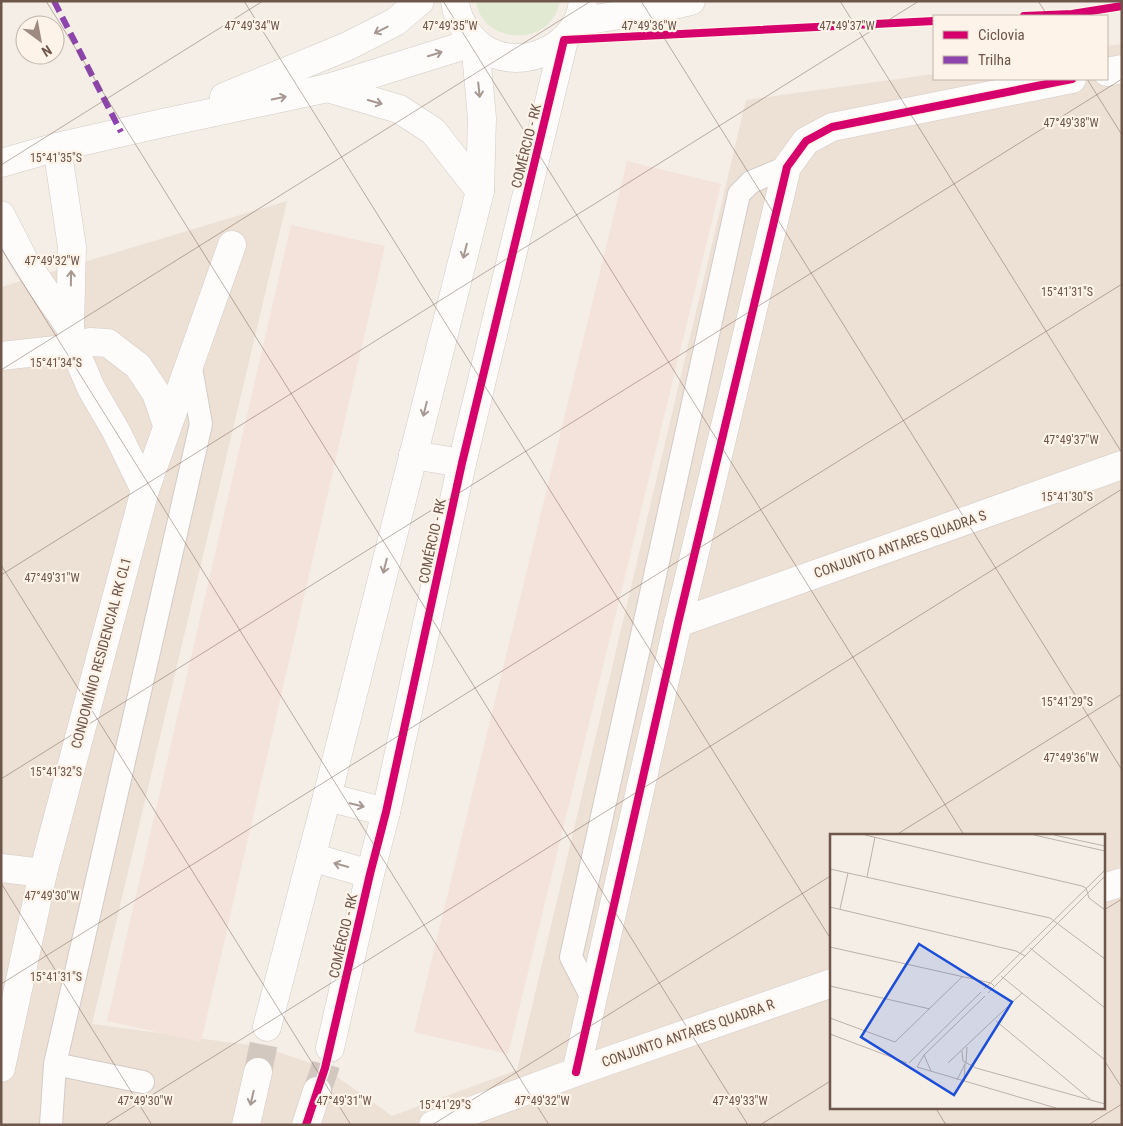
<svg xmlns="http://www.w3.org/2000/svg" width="1123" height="1126" font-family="'Roboto Condensed',sans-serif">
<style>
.residential{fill:#ede0d5;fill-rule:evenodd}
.commercial{fill:#f4e3db}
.green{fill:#e1e9d3}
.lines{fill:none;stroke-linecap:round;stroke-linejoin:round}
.tertiary-tunnel{stroke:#d2c8c0;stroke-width:28;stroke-dasharray:28 14;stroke-linecap:butt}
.service-casing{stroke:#d3cbc6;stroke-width:24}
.minor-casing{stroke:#d3cbc6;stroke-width:29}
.tertiary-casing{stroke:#d3cbc6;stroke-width:29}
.secondary-casing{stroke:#d3cbc4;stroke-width:29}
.service{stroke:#fdfcfb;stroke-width:22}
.minor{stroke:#fdfcfb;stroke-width:28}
.tertiary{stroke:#fdfcfb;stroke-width:28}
.secondary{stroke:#fdfcfb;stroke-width:28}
.quiet{stroke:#8e44ad;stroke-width:6;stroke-dasharray:12 6;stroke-linecap:butt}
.cycleway-casing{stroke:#fdf3e8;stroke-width:11}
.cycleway{stroke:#d6006c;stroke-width:8}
.oneway{stroke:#a79891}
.ticks{fill:none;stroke:#6e564b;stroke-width:1;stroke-opacity:0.45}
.labels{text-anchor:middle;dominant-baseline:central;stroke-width:4.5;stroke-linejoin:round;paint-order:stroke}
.street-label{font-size:14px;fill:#6e564b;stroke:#fdf3e8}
.inset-road{fill:none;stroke:#beb1a9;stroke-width:1}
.view{fill:#1d4ed8;fill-opacity:0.15;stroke:#1d4ed8;stroke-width:2.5}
.inset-edge{fill:none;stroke:#6e564b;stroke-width:2.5}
.ticks-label{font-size:12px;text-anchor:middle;fill:#6e564b;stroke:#fdf3e8;stroke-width:4.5;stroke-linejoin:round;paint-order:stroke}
</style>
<rect width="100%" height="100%" fill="#f4eee7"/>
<path class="residential" d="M1122 44V1125H1V287L287 201 92 1024 263 1047 325 1068 392 1116 517 1070 746 100 934 74V79H1107V46ZM832 835H1104V1107H832Z"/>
<g class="commercial">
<path d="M627 161 721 184 508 1054 414 1032Z"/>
<path d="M291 225 385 246 201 1042 107 1021Z"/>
</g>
<path class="green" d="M476 1H560C558 9 556 16 550 22 528 47 480 36 476 1Z"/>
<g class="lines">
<g class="tertiary-tunnel">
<path d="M258 1072 267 1027"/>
<path d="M317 1091 325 1068 330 1048"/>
</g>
<g class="service-casing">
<g id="service">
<path d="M593 1000 571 957 739 194 751 182 787 167"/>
<path d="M55 1064 143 1082"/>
<path d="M51 1125 55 1064 201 424 190 362"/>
</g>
</g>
<g class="minor-casing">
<g id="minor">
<path d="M1107 72 1122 69"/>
<path d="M57 147 72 247 70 327 74 348 91 388 116 431 145 490"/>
<path d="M1 215 25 262 70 327"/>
<path d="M1 356 74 348 90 342 108 343 138 366 156 393 167 425"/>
<path d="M678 623 1122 465"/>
<path d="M1 868 43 873"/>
<path d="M1104 888 1122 882"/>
<path d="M1 1068 43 873 145 490 232 245"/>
<path d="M576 1072 678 623 787 167 806 141 832 127 1072 79"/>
<path d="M433 1125 576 1072 832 983"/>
</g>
</g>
<g class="tertiary-casing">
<g id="tertiary">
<path d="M413 455 462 463"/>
<path d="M327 797 386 812"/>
<path d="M311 857 370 874"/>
<path d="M267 1027 327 797 480 191 482 118 475 42"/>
<path d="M330 1048 370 874 386 812 462 463 564 40"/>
<path d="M246 1125 258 1072"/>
<path d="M306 1125 317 1091"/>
</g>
</g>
<g class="secondary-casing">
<g id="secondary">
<path d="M455 1C456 14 462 26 470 36 499 72 555 61 577 23 580 17 582 8 583 1"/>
<path d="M577 22 662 8 691 1"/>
<path d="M328 88 399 109 433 131 480 191"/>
<path d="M224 97 348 46 395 22 420 1"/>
<path d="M1 163 57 147 163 123 328 88 475 42"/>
</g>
</g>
<use href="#service" class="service"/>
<use href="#minor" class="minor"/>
<use href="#tertiary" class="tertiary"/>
<use href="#secondary" class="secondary"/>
<path class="quiet" d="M54 1 121 132"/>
<g class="cycleway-casing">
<g id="cycleway">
<path d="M1024 16 1072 14 1122 6"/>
<path d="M576 1072 678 623 787 167 806 141 832 127 1072 79"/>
<path d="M306 1125 325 1068 370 874 386 812 462 463 564 40 934 21"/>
</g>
</g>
<use href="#cycleway" class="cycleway"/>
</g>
<defs><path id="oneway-shaft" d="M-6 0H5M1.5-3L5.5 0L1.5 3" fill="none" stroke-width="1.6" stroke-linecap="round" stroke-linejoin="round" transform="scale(1.25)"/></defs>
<g class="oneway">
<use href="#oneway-shaft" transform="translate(381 30) rotate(153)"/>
<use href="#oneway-shaft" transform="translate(435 54) rotate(-17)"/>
<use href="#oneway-shaft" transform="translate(479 90) rotate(84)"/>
<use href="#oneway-shaft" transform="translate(279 98) rotate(-12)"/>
<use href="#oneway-shaft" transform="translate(375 102) rotate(16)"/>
<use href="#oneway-shaft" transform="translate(465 251) rotate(104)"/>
<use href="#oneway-shaft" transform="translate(71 278) rotate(-89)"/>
<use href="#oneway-shaft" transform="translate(425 409) rotate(104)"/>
<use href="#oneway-shaft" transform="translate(385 566) rotate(104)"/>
<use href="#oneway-shaft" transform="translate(357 805) rotate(14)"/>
<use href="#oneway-shaft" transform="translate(341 865) rotate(-164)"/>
<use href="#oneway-shaft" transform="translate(252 1098) rotate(103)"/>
</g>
<path class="ticks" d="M46 1 748 1125M244 1 832 941M443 1 964 835M641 1 1122 770M840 1 1122 453M1038 1 1048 16M1087 79 1122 135M1 165 263 1M1 248 549 1125M1 370 591 1M1 565 351 1125M1 575 919 1M1 779 1122 79M896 835 1122 694M1 883 152 1125M1104 910 1122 899M1 984 1122 284M1104 1060 1122 1088M935 1107 946 1125M104 1125 1122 489M432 1125 832 875M760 1125 832 1080M1088 1125 1122 1104"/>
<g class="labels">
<g class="street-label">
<text transform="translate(526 146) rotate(-76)">COMÉRCIO - RK</text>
<text transform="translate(432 541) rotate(-78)">COMÉRCIO - RK</text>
<text transform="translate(900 544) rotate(-19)">CONJUNTO ANTARES QUADRA S</text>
<text transform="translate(101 653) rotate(-75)">CONDOMÍNIO RESIDENCIAL RK CL1</text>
<text transform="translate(343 936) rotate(-77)">COMÉRCIO - RK</text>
<text transform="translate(688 1033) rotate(-19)">CONJUNTO ANTARES QUADRA R</text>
</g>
</g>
<g transform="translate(830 834)">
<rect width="275" height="275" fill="#f4eee7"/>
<path class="inset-road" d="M35 1 252 52 256 54 259 64 275 76M204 1 275 17M224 1 275 12M0 35 220 84 275 125M37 43 45 3M0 73 186 117 195 122M10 75 18 39M0 113 161 149 165 153M200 114 275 174M171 142 275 226M0 152 100 175M154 155 275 36M158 159 275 42M0 184 65 208 132 143M166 187 260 265M0 200 77 229M132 217 133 227 146 234 275 270M94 221 101 237M79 229 151 158M118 229 192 159M87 233 94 221 155 162M87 233 226 274M127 246 136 228 137 213M134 248 135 230"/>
<path class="view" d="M89 110 182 168 124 261 31 203Z"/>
<rect width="275" height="275" class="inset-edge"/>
</g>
<g class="ticks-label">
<text x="252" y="30">47°49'34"W</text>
<text x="450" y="30">47°49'35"W</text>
<text x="649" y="30">47°49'36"W</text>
<text x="847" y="30">47°49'37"W</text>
<text x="1071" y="127">47°49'38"W</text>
<text x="56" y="162">15°41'35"S</text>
<text x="52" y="265">47°49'32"W</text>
<text x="1067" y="296">15°41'31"S</text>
<text x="56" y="367">15°41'34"S</text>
<text x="1071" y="444">47°49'37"W</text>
<text x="1067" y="501">15°41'30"S</text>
<text x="52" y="582">47°49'31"W</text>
<text x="1067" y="706">15°41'29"S</text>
<text x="1071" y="762">47°49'36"W</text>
<text x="56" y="776">15°41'32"S</text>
<text x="52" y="900">47°49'30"W</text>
<text x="56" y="981">15°41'31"S</text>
<text x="145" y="1105">47°49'30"W</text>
<text x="344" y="1105">47°49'31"W</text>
<text x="542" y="1105">47°49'32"W</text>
<text x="740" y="1105">47°49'33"W</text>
<text x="445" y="1109">15°41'29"S</text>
</g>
<rect width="1123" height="1126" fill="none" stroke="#6e564b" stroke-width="5"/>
<rect x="933" y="15" width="175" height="65" fill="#fdf3e8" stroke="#c4b4a9"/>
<rect x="943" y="31" width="25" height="8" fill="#d6006c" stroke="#c4b4a9"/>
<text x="978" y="40" font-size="15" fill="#6e564b">Ciclovia</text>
<rect x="943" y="56" width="25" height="8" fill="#8e44ad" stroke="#c4b4a9"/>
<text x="978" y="65" font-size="15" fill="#6e564b">Trilha</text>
<g transform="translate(40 40) rotate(148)"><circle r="24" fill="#fdf3e8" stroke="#c4b4a9"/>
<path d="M0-4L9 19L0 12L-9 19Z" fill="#9d8b82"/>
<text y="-8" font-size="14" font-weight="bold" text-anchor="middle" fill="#6e564b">N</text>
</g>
</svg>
